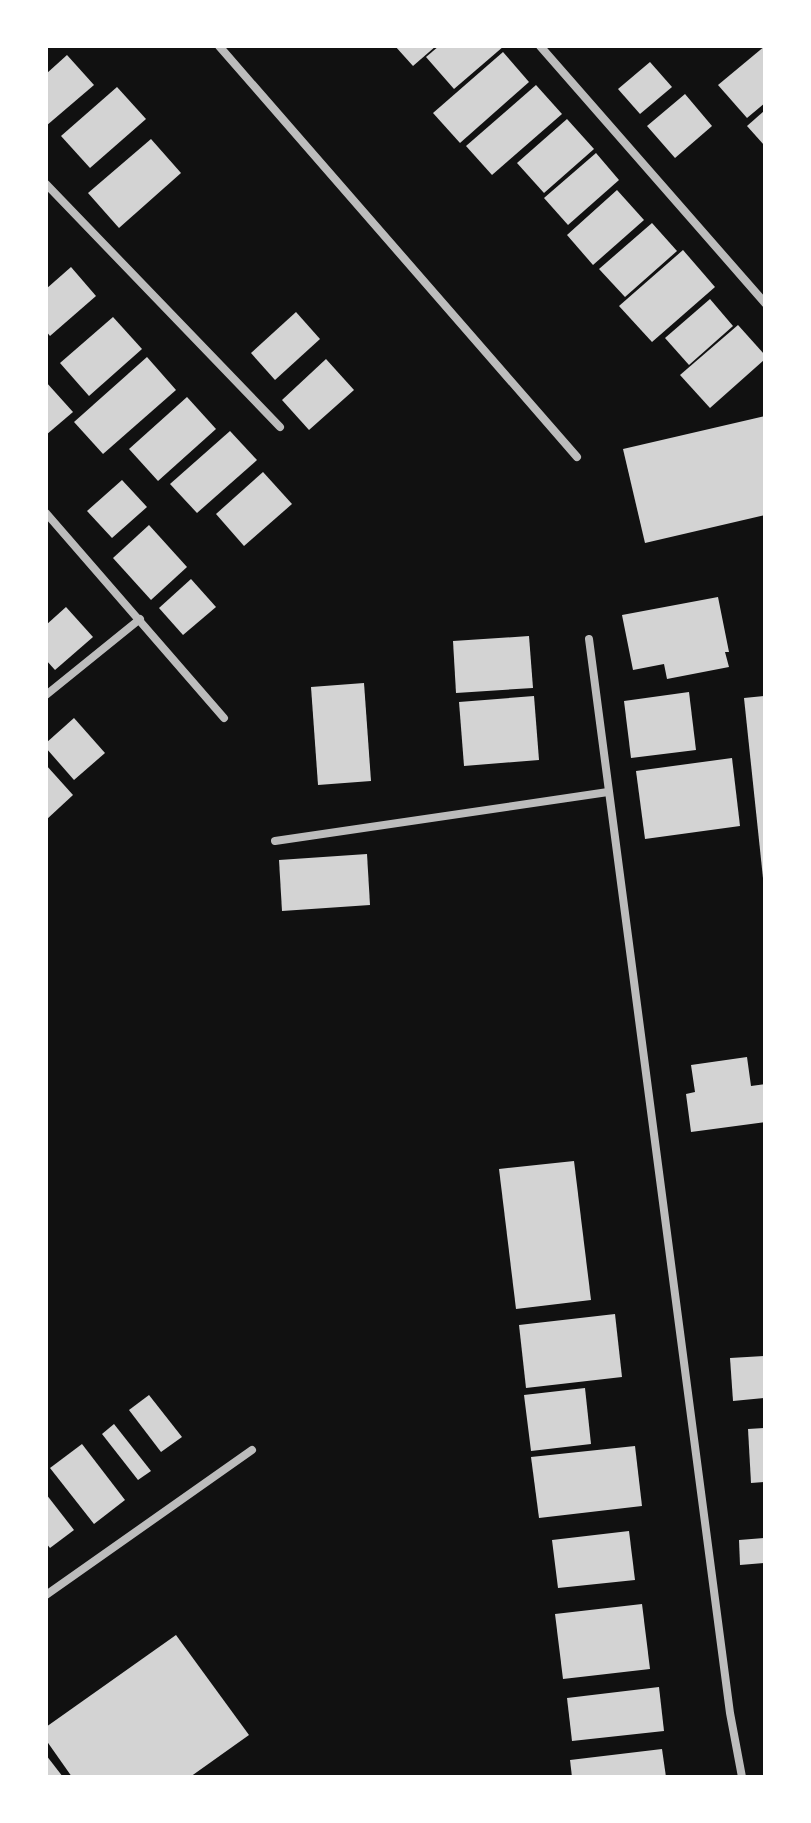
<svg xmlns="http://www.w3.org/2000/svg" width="811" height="1823" font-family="Mulish,sans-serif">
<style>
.building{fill:#d3d3d3}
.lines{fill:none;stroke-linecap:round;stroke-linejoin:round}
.minor{stroke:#bcbcbc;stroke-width:8}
</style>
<rect width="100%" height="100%" fill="#111"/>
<g class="building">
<path d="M395 46H436L413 66Z"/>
<path d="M439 46H504L454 89 426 57Z"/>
<path d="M765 46V103L747 118 718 85Z"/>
<path d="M503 52 529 82 460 143 433 113Z"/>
<path d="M67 55 94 85 46 126V74Z"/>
<path d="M650 62 672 87 640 114 618 89Z"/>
<path d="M536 85 562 114 492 175 466 146Z"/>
<path d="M117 87 146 119 90 168 61 136Z"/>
<path d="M685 94 712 126 675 158 647 126Z"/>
<path d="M765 110V146L747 126Z"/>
<path d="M567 119 594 149 544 193 517 163Z"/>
<path d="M151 139 181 173 119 228 88 193Z"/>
<path d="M596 153 619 180 568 225 544 198Z"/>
<path d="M617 190 644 220 593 265 567 235Z"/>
<path d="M652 223 677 251 625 297 599 269Z"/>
<path d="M683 250 715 287 652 342 619 306Z"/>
<path d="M71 267 96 296 50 336 46 331V289Z"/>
<path d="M710 299 733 326 689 365 665 338Z"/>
<path d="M296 312 320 339 275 380 251 353Z"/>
<path d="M113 317 142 349 89 396 60 363Z"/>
<path d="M738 325 765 355V359L710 408 680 375Z"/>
<path d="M147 357 176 390 103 454 74 422Z"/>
<path d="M326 359 354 390 309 430 282 400Z"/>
<path d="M46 382 73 412 46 435Z"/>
<path d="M187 397 216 429 158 481 129 449Z"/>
<path d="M765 416V515L645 543 623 449Z"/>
<path d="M230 431 257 460 197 513 170 484Z"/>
<path d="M263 472 292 504 244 546 216 514Z"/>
<path d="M122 480 147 507 112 538 87 511Z"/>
<path d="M149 525 187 567 151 600 113 558Z"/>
<path d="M191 579 216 607 183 635 159 608Z"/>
<path d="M718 597 729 652H725L729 667 667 679 664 664 633 670 622 615Z"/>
<path d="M66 607 93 637 55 670 46 660V625Z"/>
<path d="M529 636 533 688 456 693 453 641Z"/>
<path d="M364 683 371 781 318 785 311 687Z"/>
<path d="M689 692 696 750 631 758 624 701Z"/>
<path d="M534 696 539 760 464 766 459 702Z"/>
<path d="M765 696V878H763L744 698Z"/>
<path d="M74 718 105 753 74 780 46 748V743Z"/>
<path d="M732 758 740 826 645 839 636 771Z"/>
<path d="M46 765 73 795 46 820Z"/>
<path d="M367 854 370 905 282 911 279 860Z"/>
<path d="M747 1057 751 1086 765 1084V1122L691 1132 686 1094 695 1092 691 1065Z"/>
<path d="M574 1161 591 1300 516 1309 499 1169Z"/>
<path d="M615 1314 622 1377 526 1388 519 1325Z"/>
<path d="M765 1356V1398L733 1401 730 1358Z"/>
<path d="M585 1388 591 1444 531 1451 524 1395Z"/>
<path d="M149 1395 182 1437 161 1452 129 1410Z"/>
<path d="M114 1424 151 1471 138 1480 102 1434Z"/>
<path d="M765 1428V1482L751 1483 748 1429Z"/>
<path d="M82 1444 125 1500 94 1524 50 1468Z"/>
<path d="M635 1446 642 1506 539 1518 531 1457Z"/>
<path d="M46 1494 74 1530 50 1548 46 1543Z"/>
<path d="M629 1531 635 1580 558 1588 552 1540Z"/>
<path d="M765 1538V1563L740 1565 739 1540Z"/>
<path d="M642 1604 650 1669 563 1679 555 1614Z"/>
<path d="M176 1635 249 1735 190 1777H72L46 1740V1727Z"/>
<path d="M659 1687 664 1731 572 1741 567 1698Z"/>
<path d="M662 1749 666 1777H572L570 1760Z"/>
<path d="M46 1755 63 1777H46Z"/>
</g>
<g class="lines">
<g class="minor">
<path d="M219 46 577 457"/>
<path d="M540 46 765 303"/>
<path d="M46 184 280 427"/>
<path d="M46 513 224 718"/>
<path d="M589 639 730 1713 742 1777"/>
<path d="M46 695 140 619"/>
<path d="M275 841 608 792"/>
<path d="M46 1595 252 1450"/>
</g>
</g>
<rect width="811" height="1823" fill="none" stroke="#ffffff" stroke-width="96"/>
</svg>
